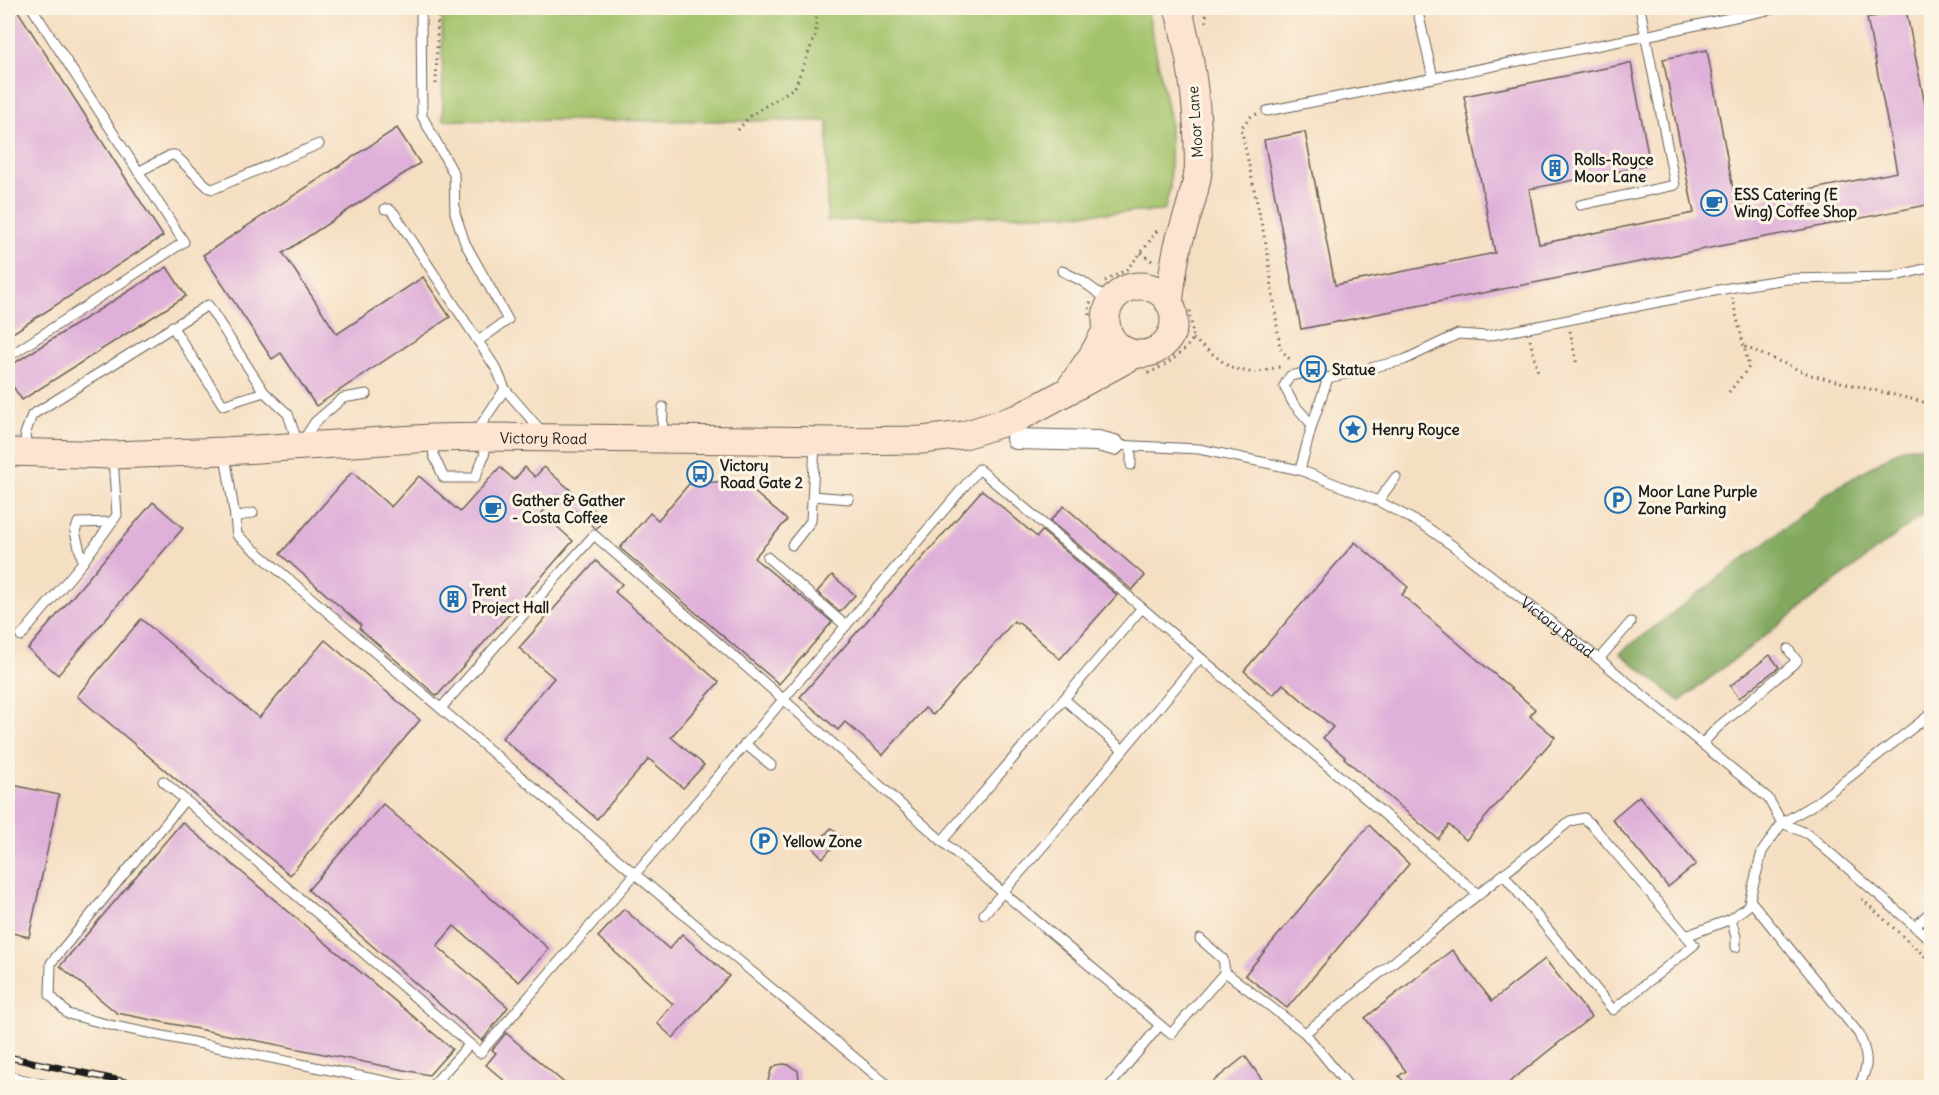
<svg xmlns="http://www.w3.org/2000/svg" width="1939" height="1095" font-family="Delius,sans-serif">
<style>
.green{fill:#a3c36b;stroke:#607044;stroke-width:1.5}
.forest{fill:#82a95f;stroke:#4f623e;stroke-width:1.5}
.building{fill:#dfb0d9}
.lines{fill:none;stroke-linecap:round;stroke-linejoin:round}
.lane-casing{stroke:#686056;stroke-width:11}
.street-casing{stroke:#686056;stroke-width:22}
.secondary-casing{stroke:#686056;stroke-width:29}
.path{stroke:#686056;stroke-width:3;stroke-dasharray:1.5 4.5;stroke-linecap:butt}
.lane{stroke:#fff;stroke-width:9}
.street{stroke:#fff;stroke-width:20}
.secondary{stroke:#fde4d1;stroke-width:27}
.rail-casing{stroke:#1c1c1c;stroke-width:7}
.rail{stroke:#fcf5e5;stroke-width:4.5;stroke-dasharray:14;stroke-linecap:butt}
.labels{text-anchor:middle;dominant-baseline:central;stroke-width:6;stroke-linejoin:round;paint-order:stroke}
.street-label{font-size:15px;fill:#1c1c1c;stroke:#fcf5e5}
.poi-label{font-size:15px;font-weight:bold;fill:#1c1c1c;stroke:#fcf5e5;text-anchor:start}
</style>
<rect width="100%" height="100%" fill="#fcf5e5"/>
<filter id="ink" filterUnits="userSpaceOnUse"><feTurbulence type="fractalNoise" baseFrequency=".0167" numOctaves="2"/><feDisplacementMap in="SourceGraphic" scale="12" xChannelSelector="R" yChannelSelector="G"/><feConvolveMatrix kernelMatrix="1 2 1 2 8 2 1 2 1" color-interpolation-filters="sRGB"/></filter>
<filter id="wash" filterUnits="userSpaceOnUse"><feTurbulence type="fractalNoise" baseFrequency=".008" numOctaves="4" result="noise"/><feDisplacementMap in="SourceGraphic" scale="24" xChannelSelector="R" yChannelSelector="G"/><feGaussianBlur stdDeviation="1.35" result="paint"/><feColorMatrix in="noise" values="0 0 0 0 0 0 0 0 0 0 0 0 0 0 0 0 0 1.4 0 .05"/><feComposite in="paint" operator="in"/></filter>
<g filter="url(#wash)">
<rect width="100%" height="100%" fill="#f5dfc3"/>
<path class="green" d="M442 8H1147L1170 122V188L1164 211 827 221 828 121 443 120Z"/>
<path class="forest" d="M1931 446V508L1680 701 1620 653 1796 519 1826 494 1902 448Z"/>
<g id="blocks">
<g class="building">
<path d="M8 8H16L163 236 8 336Z"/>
<path d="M1906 10 1932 139V204L1301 329 1264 140 1305 132 1335 285 1495 253 1464 96 1631 63 1650 165 1529 189 1539 244 1694 213 1663 59 1707 50 1736 205 1897 172 1867 18Z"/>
<path d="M397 128 420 163 283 253 337 334 423 277 450 317 316 406 281 353 272 359 203 255Z"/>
<path d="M167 267 186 296 22 400 8 379V367Z"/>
<path d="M500 467 514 480 525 467 535 477 544 467 604 519 596 529 557 495 542 513 573 541 437 696 359 628 361 625 280 554 352 472 391 507 419 476 460 512Z"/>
<path d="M740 480 787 520 754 558 832 622 779 684 620 548 650 513 658 520 689 484Z"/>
<path d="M982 490 1037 537 1042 531 1117 595 1060 659 1018 622 1017 624 1014 621 933 715 925 708 883 755 845 722 838 730 800 697Z"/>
<path d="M153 502 183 528 58 675 28 649Z"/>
<path d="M1064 506 1145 576 1132 590 1050 521Z"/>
<path d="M1355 542 1408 587 1402 595 1535 709 1530 716 1555 737 1466 840 1449 825 1438 839 1344 758 1345 757 1323 738 1333 727 1283 684 1273 695 1244 671Z"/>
<path d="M596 561 622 584 615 592 719 682 671 737 704 765 683 788 649 759 597 819 502 738 554 678 519 648Z"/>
<path d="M832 575 855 595 840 612 817 592Z"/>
<path d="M141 619 259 718 325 640 420 720 290 875 77 696Z"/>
<path d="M1770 655 1779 667 1739 698 1730 686Z"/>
<path d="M8 784 59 795 29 937 8 932Z"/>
<path d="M1639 796 1696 864 1668 887 1612 819Z"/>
<path d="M383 804 549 949 519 982 454 926 437 946 508 1007 482 1041 308 890Z"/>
<path d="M182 822 452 1049 429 1075 117 1013 60 966Z"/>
<path d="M1369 825 1409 864 1287 1008 1245 975Z"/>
<path d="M831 828 841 837 823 858 813 848Z"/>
<path d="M624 909 669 949 682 934 729 976 673 1038 657 1023 673 1004 598 937Z"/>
<path d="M1452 950 1492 1001 1545 959 1591 1017 1502 1088H1409L1399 1076 1406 1071 1365 1018Z"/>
<path d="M506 1033 570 1088H513L486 1065 496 1053 492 1050Z"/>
<path d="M1245 1056 1268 1088H1205Z"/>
<path d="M784 1064 789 1065 798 1071 800 1088H769L768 1081 771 1070 777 1065Z"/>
</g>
</g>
</g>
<g filter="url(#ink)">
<use href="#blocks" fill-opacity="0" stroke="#686056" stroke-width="1.5"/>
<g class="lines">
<g class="lane-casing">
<g id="lane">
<path d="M421 8 422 116 454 174 455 213 465 243 508 320 478 341 497 370 505 389 476 432"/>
<path d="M1417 8 1433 78"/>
<path d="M1267 111 1645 36 1777 8"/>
<path d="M138 172 171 155H175L209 188 213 189 319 144"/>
<path d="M1580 205 1675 185 1640 8"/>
<path d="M385 209H389L394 213 478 341"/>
<path d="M1062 271 1082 281 1111 302"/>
<path d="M172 326 223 405 264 392"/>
<path d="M8 357 184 242 32 8"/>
<path d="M505 389 543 433"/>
<path d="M1312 425 1293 403 1284 386 1290 376 1304 373 1328 378 1404 360 1458 334 1487 336 1729 288 1787 279 1892 277 1932 267"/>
<path d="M662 438 663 407"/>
<path d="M432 439 434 456 444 478H475L484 456 487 440"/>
<path d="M302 442 315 422 343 398 367 394"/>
<path id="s1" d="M1114 445 1199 449 1300 470 1378 501 1425 526 1453 546 1599 659 1702 744 1768 798 1782 823 1808 834 1932 941"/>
<path d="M27 450 25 434 32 415 208 305 264 392 288 414 298 444"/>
<path d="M225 455 235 517 253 513"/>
<path d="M1131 465V446"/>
<path d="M1300 470 1312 425 1328 378"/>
<path d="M813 496 849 499"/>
<path d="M1378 501 1396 477"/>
<path d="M235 517 237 535 635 874 891 1088"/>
<path d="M792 545 811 521 815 444"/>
<path d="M767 557 846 626"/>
<path d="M83 562 75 532 78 523 111 522"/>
<path d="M21 636 83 562 117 515 113 458"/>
<path d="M1599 659 1631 622"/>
<path d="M1064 699 1123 750"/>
<path d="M441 708 594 535 783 699 942 841 1160 1025 1108 1088"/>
<path d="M745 744 771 765"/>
<path d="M1702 744 1718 727 1797 661 1788 649"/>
<path d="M163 781 480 1053 635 874 979 469 1479 895"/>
<path d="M185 800 51 963 50 995 68 1014 114 1026 418 1088"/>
<path d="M942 841 1142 608"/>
<path d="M1750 900 1859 1034C1868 1056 1870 1065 1858 1088"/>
<path d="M984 914 1045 844 1200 658"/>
<path d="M1915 927 1932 910"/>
<path d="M1686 936 1731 919"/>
<path d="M1200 939 1223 959 1225 972"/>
<path d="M1736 947V937L1731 919 1748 906 1762 852 1782 823 1816 803 1932 713"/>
<path d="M1160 1025 1171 1034 1225 972 1305 1033"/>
<path d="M8 1076 60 1088"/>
<path d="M430 1088 470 1044"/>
<path d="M1350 1088 1305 1033 1570 821 1584 818 1592 825 1694 945 1613 1010 1504 875"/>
</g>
</g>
<g class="street-casing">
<path id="street" d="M1016 439 1098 441 1114 445"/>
</g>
<g class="secondary-casing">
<g id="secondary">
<circle cx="1140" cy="320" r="34"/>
<path d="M1169 303C1172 280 1174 256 1181 235 1188 214 1195 194 1198 172 1199 163 1198 154 1198 145 1197 98 1190 52 1178 8"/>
<path d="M1070 388 1092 356 1107 329"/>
<path id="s2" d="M8 452 113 455 225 451 431 438 487 437 831 441 922 440 964 435 1018 418 1136 354"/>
</g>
</g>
<g class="path">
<path d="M1206 22 1207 8"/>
<path d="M436 84 438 8"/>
<path d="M1257 114 1250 117 1241 128 1267 249 1280 348 1292 362"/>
<path d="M738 130 750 116 795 87 816 33 817 8"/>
<path d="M1141 253 1152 261"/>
<path d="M1105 281 1126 270 1141 253 1159 228"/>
<path d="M1090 315 1089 305 1091 301"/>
<path d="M1570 331 1577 365"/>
<path d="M1193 339 1231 368 1254 373 1283 366"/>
<path d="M1530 340 1538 372"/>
<path d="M1745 347 1811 375 1932 404"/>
<path d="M1148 373C1166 366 1182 354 1193 339L1190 310"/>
<path d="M1729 392 1749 367 1732 298"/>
<path d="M1862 899 1932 963"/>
</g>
<use href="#lane" class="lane"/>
<use href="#street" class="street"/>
<use href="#secondary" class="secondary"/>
<g class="rail-casing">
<path id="rail" d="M8 1057 154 1088"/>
</g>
<use href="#rail" class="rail"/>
</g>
</g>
<defs>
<g id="building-ring" transform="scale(1.35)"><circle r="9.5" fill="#fcf5e5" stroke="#1f6fb2" stroke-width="1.5"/><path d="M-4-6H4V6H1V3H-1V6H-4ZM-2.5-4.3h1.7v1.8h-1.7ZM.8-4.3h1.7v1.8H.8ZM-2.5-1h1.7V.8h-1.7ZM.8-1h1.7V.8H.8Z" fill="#1f6fb2"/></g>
<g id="cafe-ring" transform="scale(1.35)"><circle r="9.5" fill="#fcf5e5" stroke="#1f6fb2" stroke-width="1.5"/><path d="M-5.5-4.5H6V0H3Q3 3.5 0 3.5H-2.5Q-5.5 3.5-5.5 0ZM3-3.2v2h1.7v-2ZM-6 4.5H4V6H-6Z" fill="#1f6fb2"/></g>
<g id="bus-ring" transform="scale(1.35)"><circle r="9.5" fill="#fcf5e5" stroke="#1f6fb2" stroke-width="1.5"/><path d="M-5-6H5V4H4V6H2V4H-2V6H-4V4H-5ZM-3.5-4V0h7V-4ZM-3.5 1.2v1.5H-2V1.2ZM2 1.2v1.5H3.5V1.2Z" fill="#1f6fb2"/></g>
<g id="sight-ring" transform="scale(1.35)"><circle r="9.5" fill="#fcf5e5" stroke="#1f6fb2" stroke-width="1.5"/><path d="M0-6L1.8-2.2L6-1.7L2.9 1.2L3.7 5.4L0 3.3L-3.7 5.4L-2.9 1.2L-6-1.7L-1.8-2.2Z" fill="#1f6fb2"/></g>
<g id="parking-ring" transform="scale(1.35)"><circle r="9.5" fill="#fcf5e5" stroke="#1f6fb2" stroke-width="1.5"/><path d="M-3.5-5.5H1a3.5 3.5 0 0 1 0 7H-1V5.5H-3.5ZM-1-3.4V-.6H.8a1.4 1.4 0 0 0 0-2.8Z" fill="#1f6fb2"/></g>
</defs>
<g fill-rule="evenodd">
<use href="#building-ring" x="1555" y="168"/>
<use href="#cafe-ring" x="1714" y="203"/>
<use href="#bus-ring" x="1313" y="369"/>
<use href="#sight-ring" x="1353" y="429"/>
<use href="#bus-ring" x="700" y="474"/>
<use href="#parking-ring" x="1618" y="500"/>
<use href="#cafe-ring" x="493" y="509"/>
<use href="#building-ring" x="453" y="599"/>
<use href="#parking-ring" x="764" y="841"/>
</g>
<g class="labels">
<g class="street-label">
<text transform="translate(1195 122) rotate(-94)">Moor Lane</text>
<text stroke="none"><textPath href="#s2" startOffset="536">Victory Road</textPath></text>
<text stroke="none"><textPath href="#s1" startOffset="492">Victory Road</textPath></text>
</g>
<g class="poi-label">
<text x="1574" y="159">Rolls-Royce<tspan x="1574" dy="17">Moor Lane</tspan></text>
<text x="1734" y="194">ESS Catering (E<tspan x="1734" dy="17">Wing) Coffee Shop</tspan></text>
<text x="1332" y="369">Statue</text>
<text x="1372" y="429">Henry Royce</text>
<text x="720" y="465">Victory<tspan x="720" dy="17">Road Gate 2</tspan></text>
<text x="1638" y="491">Moor Lane Purple<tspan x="1638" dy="17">Zone Parking</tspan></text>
<text x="512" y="500">Gather &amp; Gather<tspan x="512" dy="17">- Costa Coffee</tspan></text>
<text x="472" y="590">Trent<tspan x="472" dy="17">Project Hall</tspan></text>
<text x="783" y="841">Yellow Zone</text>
</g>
</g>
<rect width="1939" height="1095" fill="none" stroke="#fcf5e5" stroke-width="30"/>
</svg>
